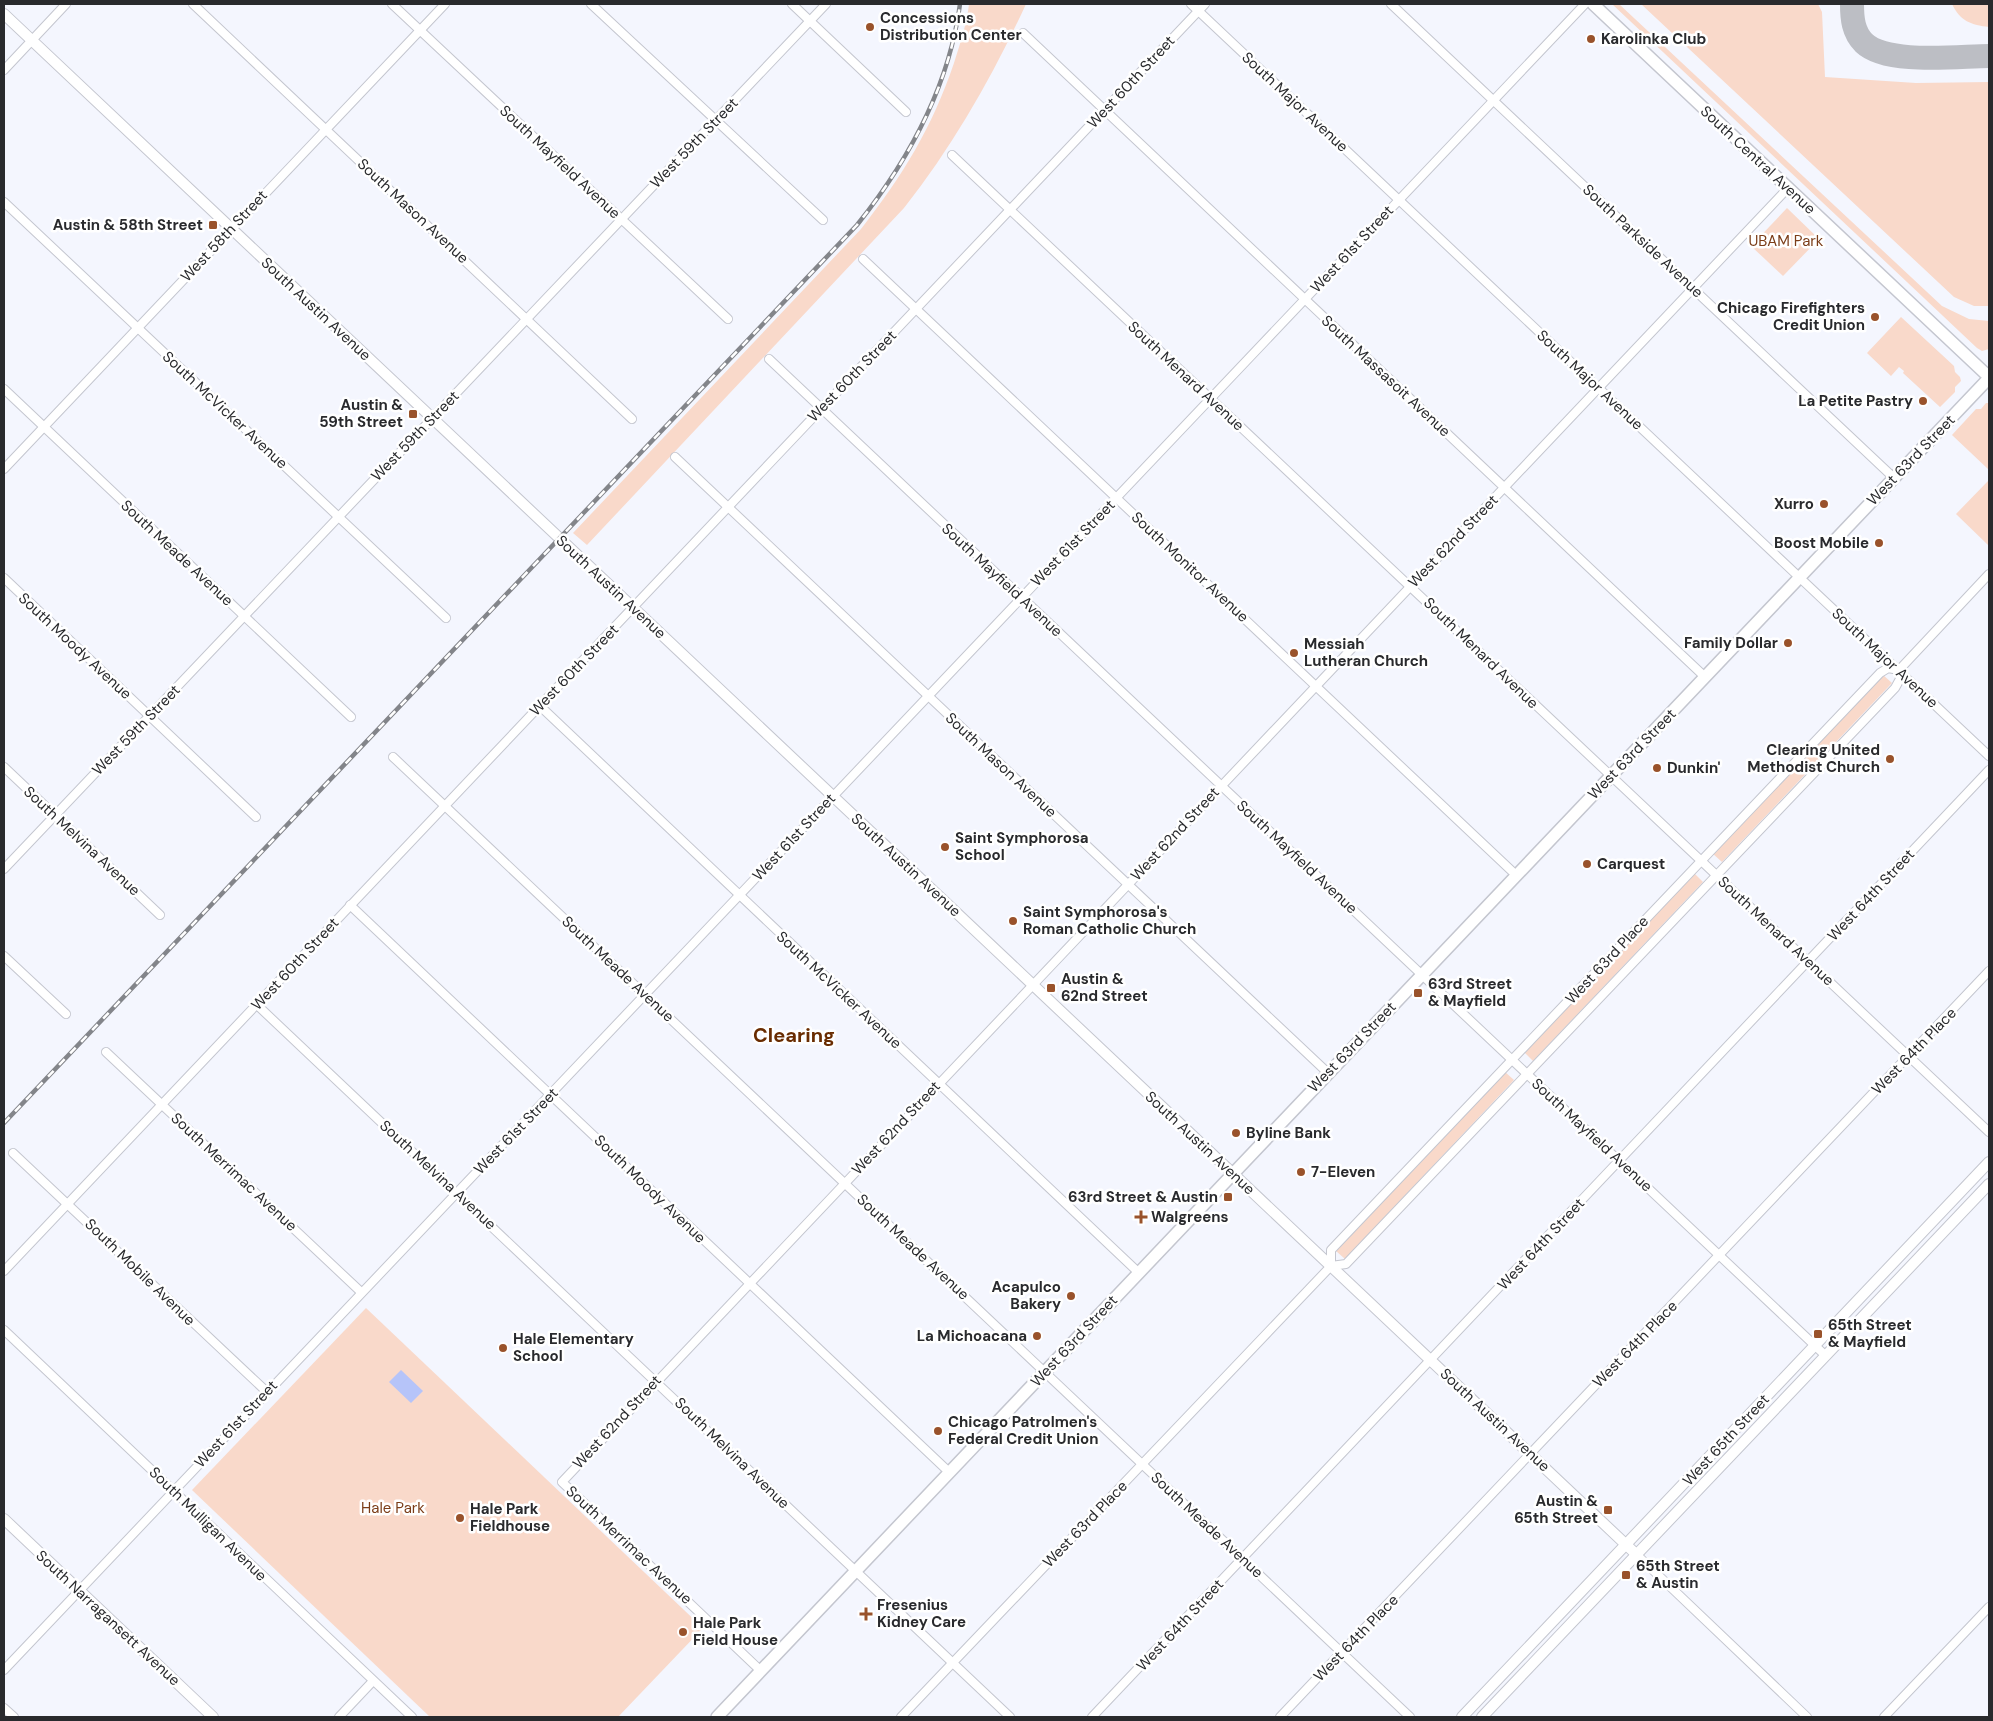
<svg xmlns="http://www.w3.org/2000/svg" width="1993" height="1721" font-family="'DM Sans',sans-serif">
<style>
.green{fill:#f9d9ca}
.water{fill:#b6c4f9}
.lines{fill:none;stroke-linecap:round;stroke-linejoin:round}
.taxiway{stroke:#bcbec4;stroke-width:24}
.minor-casing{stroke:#c4c6cf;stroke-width:10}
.tertiary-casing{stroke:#c4c6cf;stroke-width:12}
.secondary-casing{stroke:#c4c6cf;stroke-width:14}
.minor{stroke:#fff;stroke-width:8}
.tertiary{stroke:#fff;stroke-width:10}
.secondary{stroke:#fff;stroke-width:11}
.rail-casing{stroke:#83858a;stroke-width:4.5}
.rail{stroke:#fff;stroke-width:2.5;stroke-dasharray:8;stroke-linecap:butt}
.poi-dot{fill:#99522b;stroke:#fff;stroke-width:2}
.labels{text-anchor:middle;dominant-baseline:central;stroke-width:5;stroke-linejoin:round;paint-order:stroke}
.poi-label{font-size:15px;font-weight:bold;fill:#292a2d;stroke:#fff;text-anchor:start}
.street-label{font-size:15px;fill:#292a2d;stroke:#fff}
.park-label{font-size:15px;fill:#7b3d18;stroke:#fff}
.district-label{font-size:20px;font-weight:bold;fill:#692c01;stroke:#fff}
</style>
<rect width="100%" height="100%" fill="#f4f6fe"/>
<g class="green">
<path d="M969 4H1026C993 76 953 146 904 208L587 545 573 533 861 229C903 175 932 128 954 63 960 44 967 23 969 4Z"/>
<path d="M1612 4H1619L1942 306 1969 319 1989 321V349L1982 351 1977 348Z"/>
<path d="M1641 4H1818L1822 12 1825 77 1916 83 1989 82V306H1974L1954 297Z"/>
<path d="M1952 4H1989V27C1971 25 1960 21 1952 4Z"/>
<path d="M1787 208 1819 239 1783 276 1751 246Z"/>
<path d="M1901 317 1954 366 1955 372 1960 377 1961 381 1955 387V392L1940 407 1903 373 1904 371 1899 367 1891 376 1867 353Z"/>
<path d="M1986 403H1989L1988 469 1952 435 1976 409H1981Z"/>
<path d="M1989 480V546L1956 514Z"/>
<path d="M1882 674 1892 683 1722 862 1712 853Z"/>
<path d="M1694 873 1703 882 1533 1061 1524 1052Z"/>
<path d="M1505 1072 1514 1080 1345 1259 1336 1251Z"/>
<path d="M366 1308 703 1628 618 1717H430L192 1490Z"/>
</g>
<path class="water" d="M401 1370 423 1391 411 1403 389 1382Z"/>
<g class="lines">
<path class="taxiway" d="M1852 4C1852 18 1853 32 1864 43 1887 65 1959 56 1989 56"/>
<g class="minor-casing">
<g id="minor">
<path d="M193 4 632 419"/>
<path d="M392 4 728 319"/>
<path d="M591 4 823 220"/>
<path d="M792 4 906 112"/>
<path d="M1191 4 1989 756"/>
<path d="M1391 4 1894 478"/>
<path d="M1023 33 1705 677"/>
<path d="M4 70 66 4"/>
<path d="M952 155 1989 1132"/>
<path d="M4 202 446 618"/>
<path d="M863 259 1516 875"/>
<path d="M769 359 1826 1356"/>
<path d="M4 389 351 717"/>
<path d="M675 457 1328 1073"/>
<path d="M4 469 445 4"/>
<path d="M4 578 256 817"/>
<path d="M1899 670 1989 574"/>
<path d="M540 706 1139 1273"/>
<path d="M393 757 1410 1717"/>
<path d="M4 767 160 915"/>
<path d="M4 869 826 4"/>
<path d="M350 905 949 1472"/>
<path d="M4 956 66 1014"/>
<path d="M256 1004 1010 1717"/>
<path d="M106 1052 361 1292"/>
<path d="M13 1153 267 1392"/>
<path d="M1331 1266V1250L1880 673 1888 668 1899 670"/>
<path d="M4 1271 1205 4"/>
<path d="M4 1330 412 1717"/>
<path d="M1637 1555 1807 1717"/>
<path d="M4 1670 1585 4"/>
<path d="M761 1671 562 1482 1788 188"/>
<path d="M4 1708 14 1717"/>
<path d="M339 1717 373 1681"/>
<path d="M901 1717 1331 1266 1346 1264 1895 688 1900 679 1899 670"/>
<path d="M1092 1717 1989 770"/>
<path d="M1280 1717 1989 971"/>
<path d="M1884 1717 1989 1607"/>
</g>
</g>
<g class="tertiary-casing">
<g id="tertiary">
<path d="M4 14 1637 1555"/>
<path d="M4 1519 213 1717"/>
<path d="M1462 1717 1989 1162"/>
<path d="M1482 1717 1989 1184"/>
</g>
</g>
<g class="secondary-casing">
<g id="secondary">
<path d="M1593 4 1989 377"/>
<path d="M717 1717 1989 378"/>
</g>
</g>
<use href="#minor" class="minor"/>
<use href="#tertiary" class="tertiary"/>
<use href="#secondary" class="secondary"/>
<g class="rail-casing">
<path id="rail" d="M4 1123 857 225C909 160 949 87 960 4"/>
</g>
<use href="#rail" class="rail"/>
</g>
<g class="poi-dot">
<circle cx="870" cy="27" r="5"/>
<circle cx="1591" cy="39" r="5"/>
<rect x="208" y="220" width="10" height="10" rx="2.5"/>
<circle cx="1875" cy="317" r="5"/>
<circle cx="1923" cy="401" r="5"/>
<rect x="408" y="409" width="10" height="10" rx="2.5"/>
<circle cx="1824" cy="504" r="5"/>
<circle cx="1879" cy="543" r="5"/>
<circle cx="1788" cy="643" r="5"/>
<circle cx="1294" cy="653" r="5"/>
<circle cx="1890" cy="759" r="5"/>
<circle cx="1657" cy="768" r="5"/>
<circle cx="945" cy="847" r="5"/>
<circle cx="1587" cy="864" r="5"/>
<circle cx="1013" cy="921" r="5"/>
<rect x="1046" y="983" width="10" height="10" rx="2.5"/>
<rect x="1413" y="988" width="10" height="10" rx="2.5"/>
<circle cx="1236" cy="1133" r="5"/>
<circle cx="1301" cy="1172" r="5"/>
<rect x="1223" y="1192" width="10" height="10" rx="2.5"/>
<path d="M1138.5 1209.5h5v5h5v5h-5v5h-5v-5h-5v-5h5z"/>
<circle cx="1071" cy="1296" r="5"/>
<rect x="1813" y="1329" width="10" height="10" rx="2.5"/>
<circle cx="1037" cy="1336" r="5"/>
<circle cx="503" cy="1348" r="5"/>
<circle cx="938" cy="1431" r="5"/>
<rect x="1603" y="1505" width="10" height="10" rx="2.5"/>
<circle cx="460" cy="1518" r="5"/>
<rect x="1621" y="1570" width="10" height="10" rx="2.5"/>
<path d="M863.5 1606.5h5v5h5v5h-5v5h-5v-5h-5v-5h5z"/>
<circle cx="683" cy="1632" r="5"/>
</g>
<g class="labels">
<g class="poi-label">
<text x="880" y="18">Concessions<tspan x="880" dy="17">Distribution Center</tspan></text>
<text x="1601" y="39">Karolinka Club</text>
<text x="203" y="225" text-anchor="end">Austin &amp; 58th Street</text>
<text x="1865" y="308" text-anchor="end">Chicago Firefighters<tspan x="1865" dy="17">Credit Union</tspan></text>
<text x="1913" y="401" text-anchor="end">La Petite Pastry</text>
<text x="403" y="405" text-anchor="end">Austin &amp;<tspan x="403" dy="17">59th Street</tspan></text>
<text x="1814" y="504" text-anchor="end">Xurro</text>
<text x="1869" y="543" text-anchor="end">Boost Mobile</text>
<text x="1778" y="643" text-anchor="end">Family Dollar</text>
<text x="1304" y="644">Messiah<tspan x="1304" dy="17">Lutheran Church</tspan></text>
<text x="1880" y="750" text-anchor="end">Clearing United<tspan x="1880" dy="17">Methodist Church</tspan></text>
<text x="1667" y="768">Dunkin'</text>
<text x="955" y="838">Saint Symphorosa<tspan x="955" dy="17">School</tspan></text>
<text x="1597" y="864">Carquest</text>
<text x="1023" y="912">Saint Symphorosa's<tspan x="1023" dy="17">Roman Catholic Church</tspan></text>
<text x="1061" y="979">Austin &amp;<tspan x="1061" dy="17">62nd Street</tspan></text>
<text x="1428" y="984">63rd Street<tspan x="1428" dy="17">&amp; Mayfield</tspan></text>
<text x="1246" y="1133">Byline Bank</text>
<text x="1311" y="1172">7-Eleven</text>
<text x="1218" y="1197" text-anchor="end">63rd Street &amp; Austin</text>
<text x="1151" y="1217">Walgreens</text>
<text x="1061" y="1287" text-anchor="end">Acapulco<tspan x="1061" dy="17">Bakery</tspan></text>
<text x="1828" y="1325">65th Street<tspan x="1828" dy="17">&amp; Mayfield</tspan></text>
<text x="1027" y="1336" text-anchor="end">La Michoacana</text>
<text x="513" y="1339">Hale Elementary<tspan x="513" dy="17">School</tspan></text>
<text x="948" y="1422">Chicago Patrolmen's<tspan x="948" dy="17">Federal Credit Union</tspan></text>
<text x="1598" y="1501" text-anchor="end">Austin &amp;<tspan x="1598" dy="17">65th Street</tspan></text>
<text x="470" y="1509">Hale Park<tspan x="470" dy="17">Fieldhouse</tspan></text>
<text x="1636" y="1566">65th Street<tspan x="1636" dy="17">&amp; Austin</tspan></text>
<text x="877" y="1605">Fresenius<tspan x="877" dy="17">Kidney Care</tspan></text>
<text x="693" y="1623">Hale Park<tspan x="693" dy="17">Field House</tspan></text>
</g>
<g class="street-label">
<text transform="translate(1131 82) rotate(-47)">West 60th Street</text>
<text transform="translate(1295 102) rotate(43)">South Major Avenue</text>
<text transform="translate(694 143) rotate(-46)">West 59th Street</text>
<text transform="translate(1758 160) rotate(43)">South Central Avenue</text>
<text transform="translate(560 162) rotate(43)">South Mayfield Avenue</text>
<text transform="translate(413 211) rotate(43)">South Mason Avenue</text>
<text transform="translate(224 236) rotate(-47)">West 58th Street</text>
<text transform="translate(1643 241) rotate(43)">South Parkside Avenue</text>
<text transform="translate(1352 249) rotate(-47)">West 61st Street</text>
<text transform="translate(316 309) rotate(43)">South Austin Avenue</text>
<text transform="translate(852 376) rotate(-46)">West 60th Street</text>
<text transform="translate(1186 376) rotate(43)">South Menard Avenue</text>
<text transform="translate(1386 376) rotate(43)">South Massasoit Avenue</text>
<text transform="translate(1590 380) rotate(43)">South Major Avenue</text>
<text transform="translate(225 410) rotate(43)">South McVicker Avenue</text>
<text transform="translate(415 436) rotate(-46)">West 59th Street</text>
<text transform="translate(1911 460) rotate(-46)">West 63rd Street</text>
<text transform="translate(1453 541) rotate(-46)">West 62nd Street</text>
<text transform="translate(1073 543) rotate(-46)">West 61st Street</text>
<text transform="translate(177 553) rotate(43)">South Meade Avenue</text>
<text transform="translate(1190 567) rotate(43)">South Monitor Avenue</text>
<text transform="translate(1002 580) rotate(43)">South Mayfield Avenue</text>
<text transform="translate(611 587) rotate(43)">South Austin Avenue</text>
<text transform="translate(75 646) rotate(43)">South Moody Avenue</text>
<text transform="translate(1481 653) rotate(44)">South Menard Avenue</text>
<text transform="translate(1885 658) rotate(43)">South Major Avenue</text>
<text transform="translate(574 670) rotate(-46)">West 60th Street</text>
<text transform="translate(136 730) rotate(-46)">West 59th Street</text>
<text transform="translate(1632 754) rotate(-46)">West 63rd Street</text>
<text transform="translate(1001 765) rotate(43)">South Mason Avenue</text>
<text transform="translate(1175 834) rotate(-47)">West 62nd Street</text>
<text transform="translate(794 837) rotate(-47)">West 61st Street</text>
<text transform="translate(82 841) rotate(43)">South Melvina Avenue</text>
<text transform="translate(1297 857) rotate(43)">South Mayfield Avenue</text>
<text transform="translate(906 865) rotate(43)">South Austin Avenue</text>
<text transform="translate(1871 895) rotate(-47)">West 64th Street</text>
<text transform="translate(1776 931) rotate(43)">South Menard Avenue</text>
<text transform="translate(1607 960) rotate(-47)">West 63rd Place</text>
<text transform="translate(295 964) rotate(-47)">West 60th Street</text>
<text transform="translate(618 969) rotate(43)">South Meade Avenue</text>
<text transform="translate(839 990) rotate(43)">South McVicker Avenue</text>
<text transform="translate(1352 1047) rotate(-46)">West 63rd Street</text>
<text transform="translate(1914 1051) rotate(-46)">West 64th Place</text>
<text transform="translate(896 1128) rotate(-47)">West 62nd Street</text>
<text transform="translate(516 1131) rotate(-46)">West 61st Street</text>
<text transform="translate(1592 1135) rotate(43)">South Mayfield Avenue</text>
<text transform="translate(1200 1143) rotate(43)">South Austin Avenue</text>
<text transform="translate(234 1172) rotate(43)">South Merrimac Avenue</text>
<text transform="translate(438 1175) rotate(43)">South Melvina Avenue</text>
<text transform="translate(650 1189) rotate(44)">South Moody Avenue</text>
<text transform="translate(1541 1244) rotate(-47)">West 64th Street</text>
<text transform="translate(913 1247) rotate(43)">South Meade Avenue</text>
<text transform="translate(140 1272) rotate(44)">South Mobile Avenue</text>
<text transform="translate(1074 1341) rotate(-47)">West 63rd Street</text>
<text transform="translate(1635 1344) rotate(-46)">West 64th Place</text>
<text transform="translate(1495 1420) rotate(43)">South Austin Avenue</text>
<text transform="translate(617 1422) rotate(-47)">West 62nd Street</text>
<text transform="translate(236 1424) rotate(-47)">West 61st Street</text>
<text transform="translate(1726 1440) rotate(-47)">West 65th Street</text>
<text transform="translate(732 1453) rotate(44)">South Melvina Avenue</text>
<text transform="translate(208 1524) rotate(44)">South Mulligan Avenue</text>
<text transform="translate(1085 1524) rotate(-46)">West 63rd Place</text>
<text transform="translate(1207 1525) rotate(43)">South Meade Avenue</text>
<text transform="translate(629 1545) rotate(43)">South Merrimac Avenue</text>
<text transform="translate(108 1618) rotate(43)">South Narragansett Avenue</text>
<text transform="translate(1180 1625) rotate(-47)">West 64th Street</text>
<text transform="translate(1356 1638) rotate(-46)">West 64th Place</text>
</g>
<g class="park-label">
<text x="1786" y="241">UBAM Park</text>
<text x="393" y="1508">Hale Park</text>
</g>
<g class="district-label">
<text x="794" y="1035">Clearing</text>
</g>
</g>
<rect width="1993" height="1721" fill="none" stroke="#292a2d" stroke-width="10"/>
</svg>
